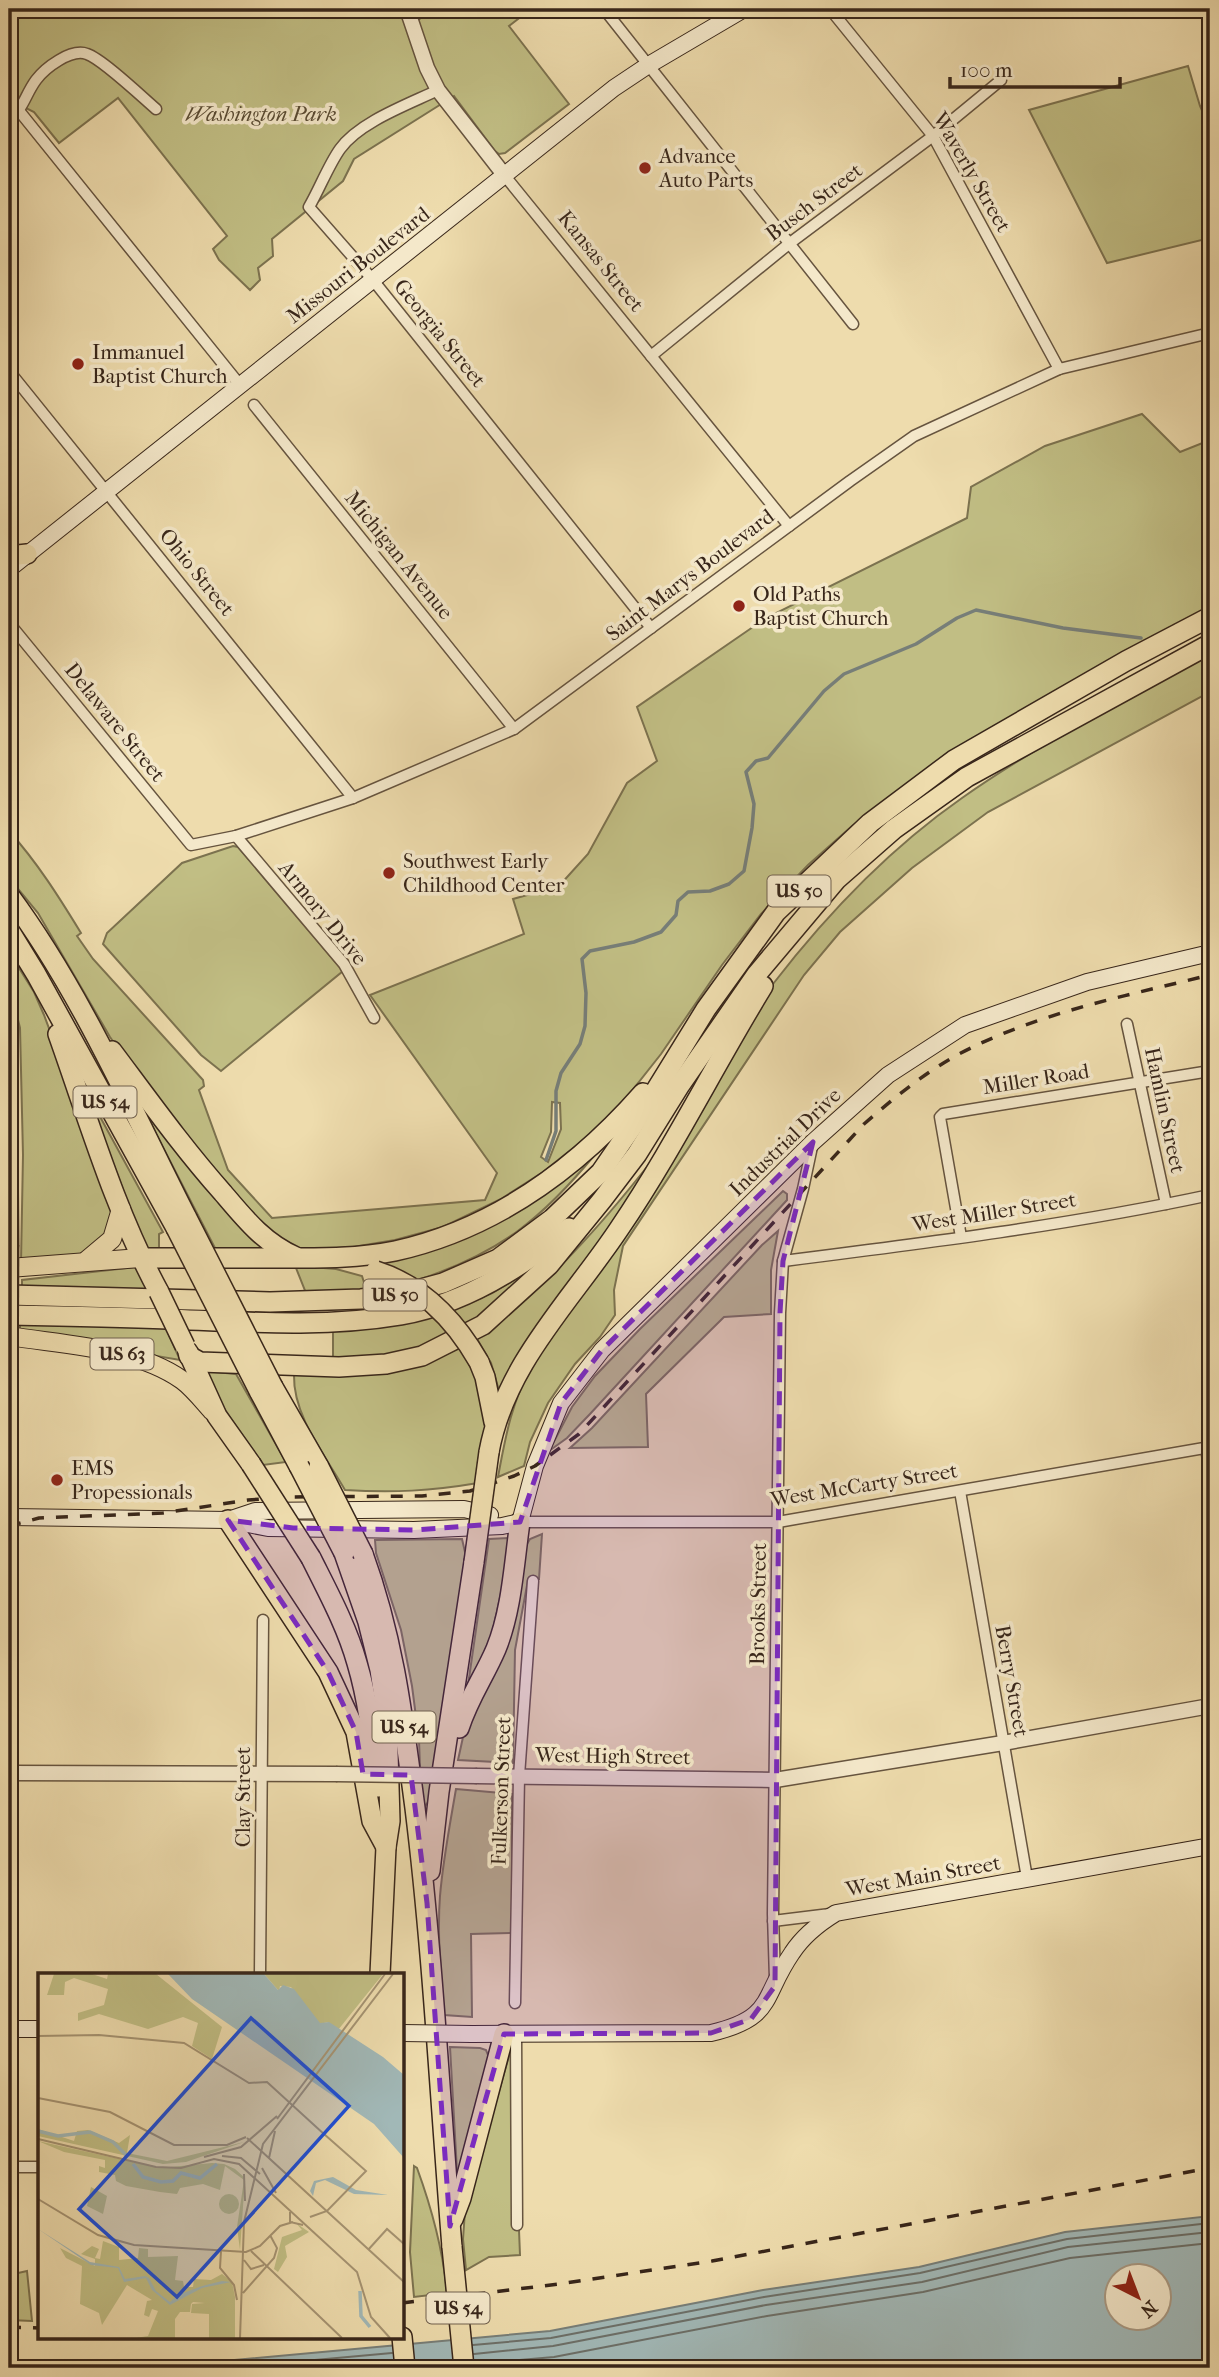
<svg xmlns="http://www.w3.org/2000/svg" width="1219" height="2377" font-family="'IM FELL French Canon',serif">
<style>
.green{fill:#c1be84;stroke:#7c724f;stroke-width:2;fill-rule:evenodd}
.water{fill:#a1b8b7;stroke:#777e78;stroke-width:2;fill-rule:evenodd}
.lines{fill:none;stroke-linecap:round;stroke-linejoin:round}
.shore{stroke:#6c6f68;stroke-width:2}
.stream{stroke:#777e78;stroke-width:3.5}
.minor-casing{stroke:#66543f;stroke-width:13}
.tertiary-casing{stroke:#66543f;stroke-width:17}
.secondary-casing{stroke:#38261a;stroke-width:18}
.trunk-casing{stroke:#38261a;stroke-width:20}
.motorway-casing{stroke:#38261a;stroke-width:22}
.minor{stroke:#f4e8ca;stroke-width:10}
.tertiary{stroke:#f4e8ca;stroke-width:14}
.secondary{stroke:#f4e8ca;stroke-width:16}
.trunk{stroke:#eedcad;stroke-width:18}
.motorway{stroke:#eedcad;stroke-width:19}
.rail{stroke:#38261a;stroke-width:3.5;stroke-dasharray:12 12;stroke-linecap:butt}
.tertiary-bridge-casing{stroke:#66543f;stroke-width:17;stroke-linecap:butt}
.secondary-bridge-casing{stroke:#38261a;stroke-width:18;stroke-linecap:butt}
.motorway-bridge-casing{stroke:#38261a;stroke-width:22;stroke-linecap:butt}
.tertiary-bridge{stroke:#f4e8ca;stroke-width:14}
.secondary-bridge{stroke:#f4e8ca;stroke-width:16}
.motorway-bridge{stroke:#eedcad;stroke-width:19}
.marked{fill:#7b2cbf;fill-opacity:0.2;stroke:#7b2cbf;stroke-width:5;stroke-dasharray:14 9;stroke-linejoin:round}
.poi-dot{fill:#8f2418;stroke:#f4e8ca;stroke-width:2.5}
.labels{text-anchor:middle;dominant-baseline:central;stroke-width:7;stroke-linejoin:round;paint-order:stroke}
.shield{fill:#f4e8ca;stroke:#70604f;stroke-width:2}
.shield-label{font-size:19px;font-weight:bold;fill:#38261a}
.park-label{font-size:21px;font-style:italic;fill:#5a4c34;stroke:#f4e8ca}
.poi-label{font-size:21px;fill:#38261a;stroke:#f4e8ca;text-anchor:start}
.street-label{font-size:21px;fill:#38261a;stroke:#f4e8ca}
.inset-river{fill:none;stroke:#a1b8b7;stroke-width:3.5}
.inset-road{fill:none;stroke:#a59372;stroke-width:2}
.view{fill:#1d4ed8;fill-opacity:0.15;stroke:#1d4ed8;stroke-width:3.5}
.inset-edge{fill:none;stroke:#38261a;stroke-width:3.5}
</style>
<rect width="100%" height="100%" fill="#eedcad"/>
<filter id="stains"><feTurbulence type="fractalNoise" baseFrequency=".00286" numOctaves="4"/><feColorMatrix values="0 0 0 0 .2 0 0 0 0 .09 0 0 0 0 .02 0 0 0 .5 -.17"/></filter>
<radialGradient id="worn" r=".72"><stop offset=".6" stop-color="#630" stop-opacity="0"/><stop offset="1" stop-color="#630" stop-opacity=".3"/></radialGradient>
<g class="green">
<path d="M9 9H531L509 26 569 104 505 153 499 154 495 151 454 96 354 159 343 181 272 239 273 256 258 268 260 280 250 290 219 260 213 249 227 236 118 98 59 143 34 112 16 103 9 111Z"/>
<path d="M1188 66 1200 106 1210 129V238L1107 263 1029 110Z"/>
<path d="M1142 414 1180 452 1210 440V607L913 781 852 826 808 865 761 914 722 965 661 1054 623 1102 587 1137 543 1172 501 1199 443 1227 395 1240 353 1247 307 1250 288 1247 251 1216 127 1061 110 1037 38 913 9 878V831C37 862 59 897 81 933L77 936 93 959 203 1080 204 1086 199 1090 228 1170 272 1218 485 1200 497 1173 370 995 524 934 513 899 559 886 588 854 627 783 657 761 637 707 766 618 967 518 971 487 1045 446ZM552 1102 560 1103 561 1129 548 1162 541 1157 551 1132Z"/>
<path d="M1210 654V692L988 812 912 868 840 932 804 975 623 1246 614 1290 615 1315 600 1337 575 1364 548 1403 530 1442 524 1466 498 1477C506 1433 512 1402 533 1362L773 984C827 914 889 849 962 798 1040 743 1127 699 1210 654Z"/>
<path d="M233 846 238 847 343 971 221 1071 201 1055 103 944 107 933 182 863Z"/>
<path d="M9 952 34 992 44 1015 110 1191 113 1226 93 1252 21 1263 23 1155 20 1028 9 984Z"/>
<path d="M139 1101 264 1248 266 1254 216 1250Z"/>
<path d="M98 1113 163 1232 159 1234V1251H146L95 1115Z"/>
<path d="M598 1151C542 1219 501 1253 415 1281L371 1260 408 1253Z"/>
<path d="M657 1154 500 1394 491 1363 477 1339C545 1290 606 1220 657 1154Z"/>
<path d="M783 1191 787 1194V1200L590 1414 567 1438 549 1451 572 1407 595 1376 640 1329Z"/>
<path d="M778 1231 771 1270V1314L724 1317 646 1394 648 1447 570 1448 592 1428 762 1245Z"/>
<path d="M136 1267 149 1291 22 1286V1280Z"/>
<path d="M311 1267 336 1269 362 1276 367 1292 306 1293 296 1268Z"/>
<path d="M529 1271 489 1315 404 1355 333 1360V1331L460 1307 492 1293Z"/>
<path d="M20 1324 166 1328 180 1360 20 1333Z"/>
<path d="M462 1347C477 1370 487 1410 485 1438 485 1453 481 1468 478 1483 431 1491 393 1493 345 1490 325 1455 293 1416 294 1375 361 1376 399 1377 462 1347Z"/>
<path d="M204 1371 236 1374 286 1462 263 1465 212 1391Z"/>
<path d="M542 1534 539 1579 528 1580 515 1650 513 1763 458 1760 465 1728 524 1549 530 1539Z"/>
<path d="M508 1538 511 1547 492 1634 467 1692 489 1539Z"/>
<path d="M462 1539 468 1565 430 1800 425 1806 421 1796 419 1740 412 1686 401 1630 376 1553 375 1540Z"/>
<path d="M456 1789 512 1794V1933L471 1934 472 2017 444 2015C441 1975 437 1935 440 1896 443 1860 450 1824 456 1789Z"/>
<path d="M450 2047 480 2048 486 2050 491 2062 458 2189Z"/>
<path d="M512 2054 520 2255 489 2257 466 2270 463 2239 465 2211 509 2056Z"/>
<path d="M414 2166 417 2168C432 2209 443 2250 447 2293L414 2297 410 2252Z"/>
<path d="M27 2271 32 2321 9 2320V2275Z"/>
</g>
<path class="water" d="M1210 2216V2368H147L550 2331 763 2290 919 2267 1065 2232ZM1118 2276H1160V2318H1118Z"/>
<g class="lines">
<g class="shore">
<path d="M473 2345 551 2338 764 2297 920 2273 1067 2239 1210 2223"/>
<path d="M474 2354 553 2346 766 2305 922 2282 1068 2247 1210 2232"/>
<path d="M475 2364 554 2357 767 2316 923 2292 1070 2258 1210 2243"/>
<path d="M226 2368 392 2353"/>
<path d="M320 2368 393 2361"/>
</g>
<path class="stream" d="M546 1160 556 1131V1091L561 1073 580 1044 585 1026 586 993 582 959 590 951 634 942 661 932 676 915 678 901 688 892 710 891 729 884 744 871 752 828 754 804 746 772 756 761 768 758 824 691 844 674 916 644 957 618 976 610 1063 628 1141 638"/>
<g class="minor-casing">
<g id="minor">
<path d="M604 9 853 324"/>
<path d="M830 9 933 136 1059 369"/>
<path d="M410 17 427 9"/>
<path d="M438 90C409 104 359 122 340 149 328 166 320 188 309 207L373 280 651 628"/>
<path d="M20 112 240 385"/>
<path d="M9 120C24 108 25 95 36 80 45 68 71 48 87 54 102 59 141 96 156 109"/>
<path d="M505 176 789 526"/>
<path d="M651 356 790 243 933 136 1001 80"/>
<path d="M9 371 353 798"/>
<path d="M254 405 514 729"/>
<path d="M9 623 191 845 236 836 353 798 514 729 850 481 914 436 1059 369 1210 333"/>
<path d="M236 836 344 964 374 1018"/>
<path d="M1127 1024 1166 1204"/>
<path d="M961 1237 940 1117 943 1114 1210 1071"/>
<path d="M783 1261C926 1243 1070 1225 1210 1195"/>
<path d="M1206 1447 1210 1474"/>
<path d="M960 1491 1027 1878"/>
<path d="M520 1522H778L1210 1447"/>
<path d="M773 1921 830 1914"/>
<path d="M260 1974 263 1620"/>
<path d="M775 1979 773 1914 780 1313 783 1261 803 1189 813 1142"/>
<path d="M515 2003 519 1776 533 1581"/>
<path d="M516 2034 517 2225"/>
<path d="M9 2167H40"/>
</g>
</g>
<g class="tertiary-casing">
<g id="tertiary">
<path d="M407 9 427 68 438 90 505 176"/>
<path d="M9 1028 11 1245"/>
<path d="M9 1482 10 1398"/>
<path d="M9 1773 336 1774"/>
<path d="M477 1776 775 1780 1003 1743 1210 1706"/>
</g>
</g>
<g class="secondary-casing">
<g id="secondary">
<path d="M9 569 614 88 647 66 744 9"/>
<path d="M9 1517 228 1520 268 1528 414 1530 502 1526 520 1522"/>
<path d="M231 1519 255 1511 464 1509 490 1515"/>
<path d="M520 1522 535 1466 561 1403 602 1350 813 1142 888 1075 965 1025 1087 982 1210 953"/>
<path d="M9 2029H40"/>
<path d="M472 2034 711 2033C775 2018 761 1998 792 1953 803 1936 818 1924 836 1913L1210 1846"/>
</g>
</g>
<g class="trunk-casing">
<g id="trunk">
<path d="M87 1260 112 1239 121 1209"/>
<path d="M9 1268 140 1258"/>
<path d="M9 1336C64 1345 135 1347 182 1380 193 1388 203 1401 212 1411"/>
</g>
</g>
<g class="motorway-casing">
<g id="motorway">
<path d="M9 556 27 554"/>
<path d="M9 895C81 992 132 1110 187 1218"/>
<path d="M9 930 36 974 176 1228"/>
<path d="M58 1034C89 1121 115 1211 159 1292"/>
<path d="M112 1051C148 1099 183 1148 223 1193 245 1219 264 1243 296 1257"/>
<path d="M140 1258C185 1258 229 1258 273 1258 314 1258 356 1259 395 1251 494 1229 577 1168 643 1093"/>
<path d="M9 1295 270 1302 361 1299 402 1294 443 1283 498 1259 552 1219 601 1172 643 1111 706 1009 776 912 870 823 954 760 1126 661 1210 617"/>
<path d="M9 1315C62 1316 115 1317 168 1319 245 1322 324 1328 401 1315 463 1304 521 1268 569 1228"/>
<path d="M188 1352 217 1416 251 1464"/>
<path d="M189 1356 200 1362 339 1367 386 1364 422 1356 483 1325 549 1265 602 1200 637 1154 680 1085 757 974 837 879 894 829 967 777 1210 644"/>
<path d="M479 1362 485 1377 494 1422"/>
<path d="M273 1387 319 1467"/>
<path d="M259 1391 299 1466"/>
<path d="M489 1452C505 1364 571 1301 619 1229 672 1151 714 1066 763 986"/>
<path d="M228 1520 328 1672 356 1732 372 1821 386 1847"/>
<path d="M344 1553 368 1622 380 1670 387 1718 390 1821 386 1847 380 1974"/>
<path d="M363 1554C394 1639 403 1718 415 1808 433 1954 440 2100 452 2247"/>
<path d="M311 1558C328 1592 347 1627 357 1663 369 1703 373 1745 378 1787"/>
<path d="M459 1728C469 1697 484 1677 496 1649 512 1610 514 1563 520 1522"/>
<path d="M430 1871 439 1792 474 1562"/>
<path d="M453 2219 461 2198 504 2034"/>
<path d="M402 2337 405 2368"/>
</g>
</g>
<use href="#minor" class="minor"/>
<use href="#tertiary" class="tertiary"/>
<use href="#secondary" class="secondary"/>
<use href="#trunk" class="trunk"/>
<use href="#motorway" class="motorway"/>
<g class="rail">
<path d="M9 1526 39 1518 163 1513 248 1500 290 1497 422 1496 470 1491 514 1476 535 1466 579 1434 864 1124C894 1098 924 1073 959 1054 1037 1013 1125 996 1210 975"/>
<path d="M402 2303 559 2284 712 2261 1210 2168"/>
<path d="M9 2327 40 2328"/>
</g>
<g class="tertiary-bridge-casing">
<g id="tertiary-bridge">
<path d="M10 1398 11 1245"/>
<path d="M336 1774 477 1776"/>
</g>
</g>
<g class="secondary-bridge-casing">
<path id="secondary-bridge" d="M402 2033 472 2034"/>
</g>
<g class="motorway-bridge-casing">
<g id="motorway-bridge">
<path d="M187 1218 273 1387"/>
<path d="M176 1228 259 1391"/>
<path d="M376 1271C423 1286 455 1320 479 1362"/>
<path d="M159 1292 185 1346"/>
<path d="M251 1464 311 1558"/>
<path d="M299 1466 344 1553"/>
<path d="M319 1467 363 1554"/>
<path d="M474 1562 489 1452"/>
<path d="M452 2247 464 2368"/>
</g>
</g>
<use href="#tertiary-bridge" class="tertiary-bridge"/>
<use href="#secondary-bridge" class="secondary-bridge"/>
<use href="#motorway-bridge" class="motorway-bridge"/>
</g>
<path class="marked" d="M813 1142 783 1261 780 1313 775 1986 751 2019 711 2033 504 2034 450 2226 427 1903 411 1775 363 1774 356 1732 328 1672 228 1520 293 1528 414 1530 520 1522 561 1403 602 1350Z"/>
<g class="poi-dot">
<circle cx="645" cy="168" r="7"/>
<circle cx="78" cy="364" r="7"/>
<circle cx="739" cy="606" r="7"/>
<circle cx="389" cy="873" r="7"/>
<circle cx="57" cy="1480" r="7"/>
</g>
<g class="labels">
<g class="shield">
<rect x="767.5" y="875.5" width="63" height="31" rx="5"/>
<rect x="73.5" y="1086.5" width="63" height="31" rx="5"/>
<rect x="363.5" y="1279.5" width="63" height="31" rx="5"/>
<rect x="90.5" y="1338.5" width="63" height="31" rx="5"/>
<rect x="372.5" y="1711.5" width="63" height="31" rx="5"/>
<rect x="426.5" y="2292.5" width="63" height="31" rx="5"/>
</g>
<g class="shield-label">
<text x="799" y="891">US 50</text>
<text x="105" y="1102">US 54</text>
<text x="395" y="1295">US 50</text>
<text x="122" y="1354">US 63</text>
<text x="404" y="1727">US 54</text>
<text x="458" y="2308">US 54</text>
</g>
<g class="park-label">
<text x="261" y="114">Washington Park</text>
</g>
<g class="poi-label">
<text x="659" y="156">Advance<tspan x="659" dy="24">Auto Parts</tspan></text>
<text x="92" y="352">Immanuel<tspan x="92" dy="24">Baptist Church</tspan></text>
<text x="753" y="594">Old Paths<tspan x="753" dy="24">Baptist Church</tspan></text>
<text x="403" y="861">Southwest Early<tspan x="403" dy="24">Childhood Center</tspan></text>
<text x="71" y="1468">EMS<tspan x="71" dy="24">Propessionals</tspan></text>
</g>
<g class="street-label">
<text transform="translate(972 172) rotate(60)">Waverly Street</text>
<text transform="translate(814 202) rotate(-37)">Busch Street</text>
<text transform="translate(601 261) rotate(51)">Kansas Street</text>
<text transform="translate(358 265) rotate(-38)">Missouri Boulevard</text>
<text transform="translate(440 333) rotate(51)">Georgia Street</text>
<text transform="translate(399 555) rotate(51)">Michigan Avenue</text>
<text transform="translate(197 572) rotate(51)">Ohio Street</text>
<text transform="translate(690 575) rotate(-37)">Saint Marys Boulevard</text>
<text transform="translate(115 722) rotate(51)">Delaware Street</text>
<text transform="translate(323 913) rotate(51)">Armory Drive</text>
<text transform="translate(1036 1079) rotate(-9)">Miller Road</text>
<text transform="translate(1165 1110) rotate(78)">Hamlin Street</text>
<text transform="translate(785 1142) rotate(-44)">Industrial Drive</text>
<text transform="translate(994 1212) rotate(-9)">West Miller Street</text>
<text transform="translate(864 1485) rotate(-9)">West McCarty Street</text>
<text transform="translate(758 1604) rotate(-89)">Brooks Street</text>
<text transform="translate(1012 1681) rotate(80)">Berry Street</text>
<text transform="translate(613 1756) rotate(1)">West High Street</text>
<text transform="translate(501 1791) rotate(-88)">Fulkerson Street</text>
<text transform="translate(243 1797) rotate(-90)">Clay Street</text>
<text transform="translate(923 1876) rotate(-10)">West Main Street</text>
</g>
</g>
<g transform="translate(38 1973)">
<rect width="366" height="366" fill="#eedcad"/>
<path d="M16 1H54L69 6 70 1H118L184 54 174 86 154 73 160 50 145 44 110 56 61 41 40 48V40L66 32 70 16 36 5 27 9 26 22H9ZM226 1H345L300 57 290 49 282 51 253 14 242 13 241 18ZM0 156 36 168 39 158 50 157 81 170 92 162 89 180 129 188 206 169 148 189 125 191 0 163ZM0 168 122 195 174 190 186 191 197 196 207 205 202 277 199 254 206 207 187 193 182 217 165 211 142 215 139 221 122 219 88 213 78 208 77 202 61 199V193L67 195V187L26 179ZM53 214 69 223 65 241 49 233ZM181 231a10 10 0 1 1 20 0a10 10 0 1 1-20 0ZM258 250 271 259 247 273 249 284 240 299 236 296 244 264 264 257ZM65 268 81 274V287L100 285 101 275 110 276V284L140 283 137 307 145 308 146 314H155L156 306 173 307 184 301 194 309 197 324V365H171V341L153 340 154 331 167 330 155 329 153 331 152 339H142L137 346V365H98L110 363 120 338 114 336 111 344 106 342 109 328 114 327 89 312 64 352 61 340 42 331 44 293 28 285 22 275 57 293V286L43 281 54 273 61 276 57 285 62 286Z" fill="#c1be84"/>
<path d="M130 1H226L240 17 245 12 256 16 282 50 291 49 345 84 366 102V185L336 151 154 26ZM295 204 318 217 350 222 316 221 287 207 278 210 275 223 272 218 276 208ZM0 256 52 289 81 294 87 306 107 303 111 305 118 318 132 329 140 322 164 313 184 308 193 309 164 315 132 332 114 317 108 305 86 309 80 295 53 292Z" fill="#a1b8b7"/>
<path class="inset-river" d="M0 158 20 163 52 159 75 169 88 182M95 191 105 204 123 209 135 208 143 200 162 205 179 191M322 318 323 343 332 354"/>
<path class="inset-road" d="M0 63 61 62 146 70 211 110 229 109 287 162M0 125 72 139 136 172H189L208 164M239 146 347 1M209 165 366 309M0 166 118 194 143 195 176 186 201 191 319 299 333 344 352 365M184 183 203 185 222 201M166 184 203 174 239 143M231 185 237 158M224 195 238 220M206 201 207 228M0 226 60 262 96 272 208 279 222 273 242 253 255 249M252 239V249L265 252M272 244 289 238 328 198 286 161M330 277 349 256 366 271M183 278 182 295 196 312 199 327M213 278 304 365M206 287 213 296 226 292M205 320 236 285 239 275 232 262M202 365 206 249 225 171 355 1"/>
<path class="view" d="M213 45 311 133 139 324 41 236Z"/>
<rect width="366" height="366" class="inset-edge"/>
</g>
<rect width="1219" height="2377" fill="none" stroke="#eedcad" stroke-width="35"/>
<rect x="10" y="10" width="1198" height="2356" fill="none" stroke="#38261a" stroke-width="3.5"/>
<rect x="18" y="18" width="1184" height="2342" fill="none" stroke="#38261a" stroke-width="2"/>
<g transform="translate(1138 2297) rotate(138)"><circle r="33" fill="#f4e8ca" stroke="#a99a84" stroke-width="2"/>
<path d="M0-5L12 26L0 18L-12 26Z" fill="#8f2418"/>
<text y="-10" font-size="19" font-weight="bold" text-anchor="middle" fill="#38261a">N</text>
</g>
<path d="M950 77v10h170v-10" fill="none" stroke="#38261a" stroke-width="3.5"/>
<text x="960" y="77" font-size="21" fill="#38261a" stroke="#f4e8ca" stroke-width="5" paint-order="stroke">100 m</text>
<rect width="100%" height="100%" filter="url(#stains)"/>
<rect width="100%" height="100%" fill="url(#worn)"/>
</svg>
